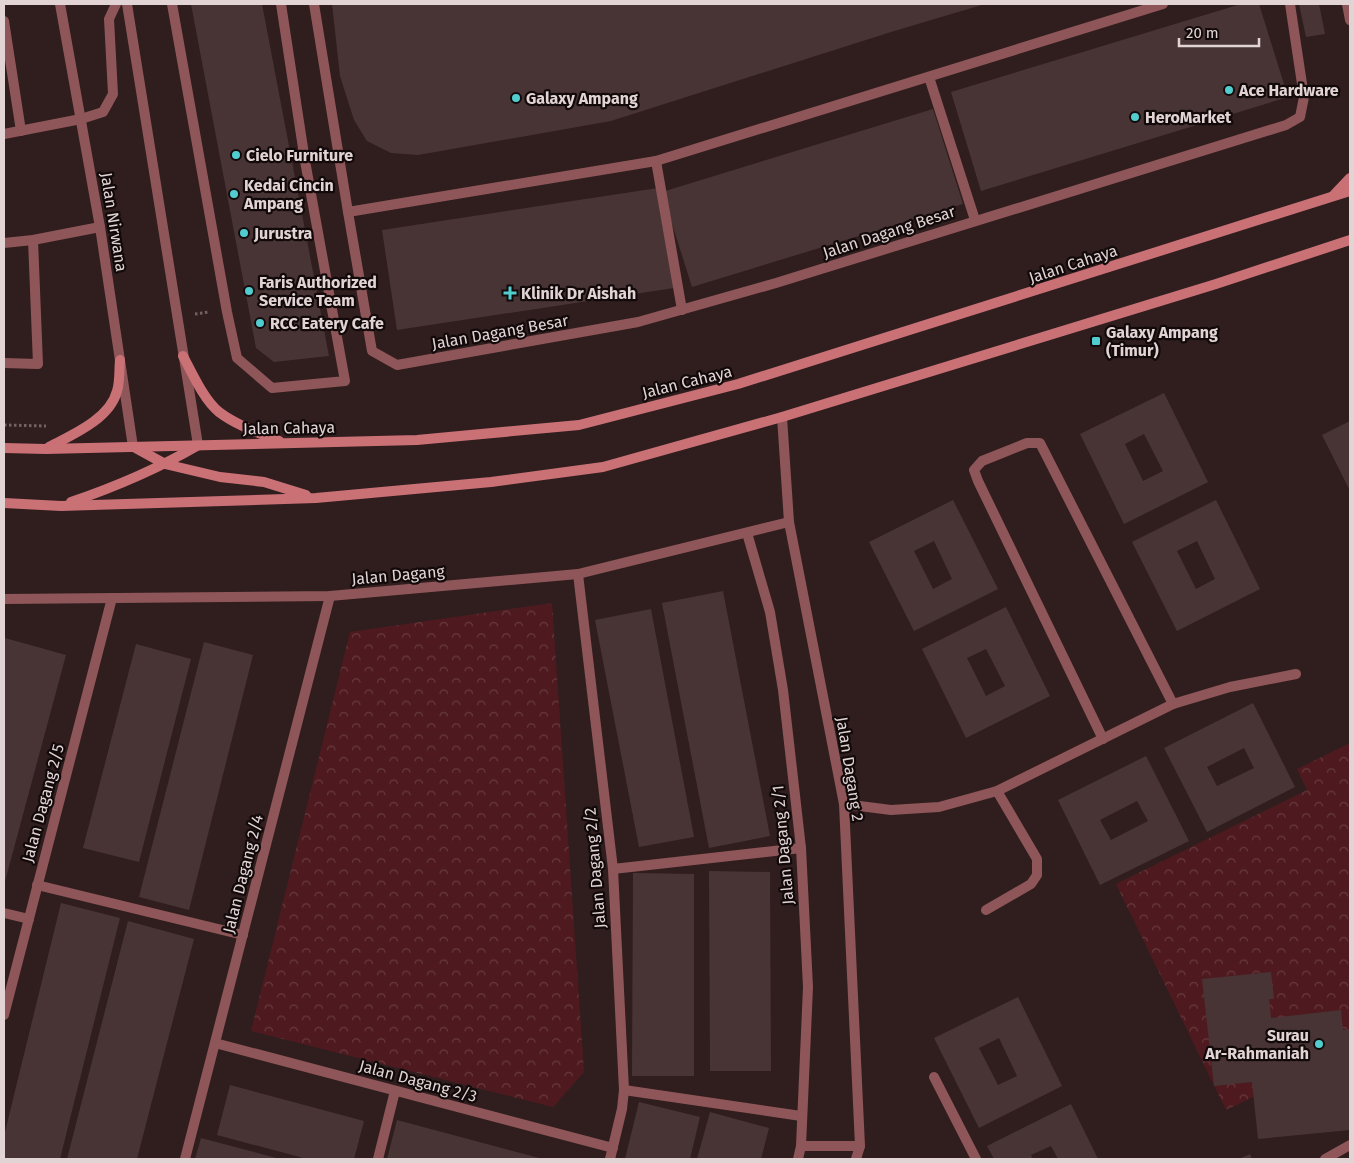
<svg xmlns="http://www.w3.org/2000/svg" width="1354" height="1163" font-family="'Fira Sans',sans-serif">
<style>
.park{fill:url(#park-crowns)}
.building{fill:#493435;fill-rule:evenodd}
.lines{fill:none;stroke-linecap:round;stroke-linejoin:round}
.path{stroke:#736263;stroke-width:3;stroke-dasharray:2.5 2.5;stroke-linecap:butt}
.service{stroke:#8e5658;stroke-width:10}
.minor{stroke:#8e5658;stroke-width:10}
.tertiary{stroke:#8e5658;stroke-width:10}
.secondary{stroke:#ca7176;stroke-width:10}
.poi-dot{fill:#52cdcf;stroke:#120a0a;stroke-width:2}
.labels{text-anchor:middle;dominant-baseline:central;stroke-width:4.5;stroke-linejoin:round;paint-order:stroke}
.poi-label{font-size:16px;font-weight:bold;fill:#e2d4d5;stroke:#120a0a;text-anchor:start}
.street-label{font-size:16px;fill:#e2d4d5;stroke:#120a0a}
</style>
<defs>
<pattern id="park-crowns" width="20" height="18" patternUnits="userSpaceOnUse" patternTransform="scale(1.25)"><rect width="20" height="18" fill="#4e1a1f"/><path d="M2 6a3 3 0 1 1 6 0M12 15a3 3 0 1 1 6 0" fill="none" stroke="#673a3f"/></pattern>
</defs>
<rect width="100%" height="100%" fill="#301d1e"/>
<g class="park">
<path d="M552 603 584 1072 553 1107 251 1031 350 632Z"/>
<path d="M1350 743V1050L1226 1110 1116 884 1307 790 1297 769Z"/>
</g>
<g class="building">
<path d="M191 4H262L329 356 274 362 256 348Z"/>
<path d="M332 4H985L891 32 611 121 418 155 391 153 367 141 354 120 340 76Z"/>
<path d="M1241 4H1259L1288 97 981 191 951 92Z"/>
<path d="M1299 4H1319L1325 34 1306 37Z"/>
<path d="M933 109 963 204 692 287 662 192Z"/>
<path d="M658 188 674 288 397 330 382 230Z"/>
<path d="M1164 393 1208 482 1124 524 1080 434ZM1144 434 1163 471 1143 481 1125 444Z"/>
<path d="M1350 421V491L1322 435Z"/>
<path d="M953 500 998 589 914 631 869 542ZM934 541 952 579 933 589 914 551Z"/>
<path d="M1216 500 1260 589 1177 631 1132 542ZM1197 541 1215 579 1196 589 1177 551Z"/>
<path d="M723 591 770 836 709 848 662 603Z"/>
<path d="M1006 607 1050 696 966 738 922 649ZM986 649 1005 686 986 696 967 658Z"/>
<path d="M651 609 694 837 639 847 595 620Z"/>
<path d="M5 638 66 655 4 885V641Z"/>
<path d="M204 642 253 655 189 910 139 897Z"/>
<path d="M136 644 191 659 139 862 83 848Z"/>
<path d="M1253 703 1295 787 1207 832 1164 748ZM1244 748 1254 768 1217 786 1207 767Z"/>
<path d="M1146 756 1189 841 1100 885 1058 800ZM1137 801 1148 821 1111 840 1100 820Z"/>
<path d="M709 871 770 872 771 1071H710Z"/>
<path d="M633 873 694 874V1076H632Z"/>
<path d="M61 903 120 918 60 1159H4V1136Z"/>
<path d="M128 921 194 939 160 1070 137 1159H67Z"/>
<path d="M1271 972 1274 999H1269L1271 1018 1341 1010 1343 1030 1350 1029V1130L1258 1139 1252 1082 1214 1086 1202 979Z"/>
<path d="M1018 997 1062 1086 979 1128 934 1038ZM999 1038 1017 1076 998 1085 979 1048Z"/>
<path d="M230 1085 364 1121 354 1159H307L217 1135Z"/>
<path d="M639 1102 700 1117 690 1159H625Z"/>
<path d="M1071 1104 1098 1159H1058L1051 1146 1031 1155 1033 1159H994L987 1146Z"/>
<path d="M710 1112 769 1128 761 1159H697Z"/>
<path d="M397 1120 543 1159H387Z"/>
<path d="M201 1138 280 1159H195Z"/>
<path d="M1250 1154 1252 1159H1239Z"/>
</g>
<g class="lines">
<g class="path">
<path d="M195 314 209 312"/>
<path d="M4 425 46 426"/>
</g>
<g class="service">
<path d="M172 4 227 312 237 358 272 388 345 381 305 161 281 4"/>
<path d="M314 4 348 212"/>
<path d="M4 21 21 131"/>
<path d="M929 77 975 220"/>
<path d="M4 134 81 119"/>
<path d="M656 161 682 310"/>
<path d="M4 243 33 240 100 227"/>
<path d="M4 363 38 364 33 240"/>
<path d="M1103 739 978 481 974 470 982 461 1027 443H1040L1173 704"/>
<path d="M844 804 891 810 939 807 997 791 1173 704 1230 687 1296 674"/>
<path d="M613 869 801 848"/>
<path d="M37 885 243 935"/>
<path d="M986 910 1031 884 1037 875V859L997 791"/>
<path d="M4 913 29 919"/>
<path d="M934 1077 976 1159"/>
<path d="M624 1090 801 1116"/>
<path d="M378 1159 395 1091"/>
<path d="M1325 1159 1350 1145"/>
</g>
<g class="minor">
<path d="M1163 4 656 161 348 212 372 351 397 365 638 322 776 283 1286 125 1300 117 1304 97 1290 4"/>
<path d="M782 417 789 522 844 804 860 1146 856 1159"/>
<path d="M747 533 770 612 783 690 801 848 808 987 801 1146 798 1159"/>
<path d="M578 574 613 869 624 1090 622 1109 610 1159"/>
<path d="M4 599 330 596 578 574 789 522"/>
<path d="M4 1015 112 598"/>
<path d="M215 1043 613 1148"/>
<path d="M801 1146H860"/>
<path d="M185 1159 330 596"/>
</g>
<g class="tertiary">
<path d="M60 4 100 227 133 447"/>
<path d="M127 4 198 445"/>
<path d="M1347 4 1350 20"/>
<path d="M81 119 103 112 113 94 109 19 116 4"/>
</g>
<g class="secondary">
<path d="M1334 195 1350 178"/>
<path d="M183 356C192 373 204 400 219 412 236 425 259 433 279 441"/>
<path d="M49 447C72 435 110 419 117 391 120 382 119 370 120 360"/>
<path d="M134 447 165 464 220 477 264 482 306 495"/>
<path d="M4 448 46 449 417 440 579 425 738 384 1350 191"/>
<path d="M71 502C115 487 157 469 197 446"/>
<path d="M4 503 61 506 316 498 491 482 603 467 782 417 1216 284 1350 240"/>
</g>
</g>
<g class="poi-dot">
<circle cx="1229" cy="90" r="5"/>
<circle cx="516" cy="98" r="5"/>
<circle cx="1135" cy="117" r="5"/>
<circle cx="236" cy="155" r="5"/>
<circle cx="234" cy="194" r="5"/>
<circle cx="244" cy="233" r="5"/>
<circle cx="249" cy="291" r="5"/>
<path d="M507.5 285.5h5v5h5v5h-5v5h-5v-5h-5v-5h5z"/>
<circle cx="260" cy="323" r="5"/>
<rect x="1091" y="336" width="10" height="10" rx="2.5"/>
<circle cx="1319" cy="1044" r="5"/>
</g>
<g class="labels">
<g class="poi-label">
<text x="1239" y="90">Ace Hardware</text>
<text x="526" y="98">Galaxy Ampang</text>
<text x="1145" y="117">HeroMarket</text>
<text x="246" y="155">Cielo Furniture</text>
<text x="244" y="185">Kedai Cincin<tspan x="244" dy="18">Ampang</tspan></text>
<text x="254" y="233">Jurustra</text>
<text x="259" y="282">Faris Authorized<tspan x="259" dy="18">Service Team</tspan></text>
<text x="521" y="293">Klinik Dr Aishah</text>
<text x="270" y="323">RCC Eatery Cafe</text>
<text x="1106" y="332">Galaxy Ampang<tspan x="1106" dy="18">(Timur)</tspan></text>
<text x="1309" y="1035" text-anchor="end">Surau<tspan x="1309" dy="18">Ar-Rahmaniah</tspan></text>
</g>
<g class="street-label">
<text transform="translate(114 222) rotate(81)">Jalan Nirwana</text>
<text transform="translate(889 232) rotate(-18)">Jalan Dagang Besar</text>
<text transform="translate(1073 264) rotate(-18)">Jalan Cahaya</text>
<text transform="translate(500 332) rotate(-10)">Jalan Dagang Besar</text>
<text transform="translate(687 382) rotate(-14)">Jalan Cahaya</text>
<text transform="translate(289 428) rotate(-1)">Jalan Cahaya</text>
<text transform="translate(398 575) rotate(-5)">Jalan Dagang</text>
<text transform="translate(850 769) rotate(81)">Jalan Dagang 2</text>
<text transform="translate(43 803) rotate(-75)">Jalan Dagang 2/5</text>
<text transform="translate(783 845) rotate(-95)">Jalan Dagang 2/1</text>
<text transform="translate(595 868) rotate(-95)">Jalan Dagang 2/2</text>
<text transform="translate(243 874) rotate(-76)">Jalan Dagang 2/4</text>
<text transform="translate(418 1081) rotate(15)">Jalan Dagang 2/3</text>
</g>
</g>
<rect width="1354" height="1163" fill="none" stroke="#e2d4d5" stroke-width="10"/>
<path d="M1179 38v8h80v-8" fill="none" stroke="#e2d4d5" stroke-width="2.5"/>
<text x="1186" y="38" font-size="15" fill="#e2d4d5" stroke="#120a0a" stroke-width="4" paint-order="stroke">20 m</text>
</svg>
